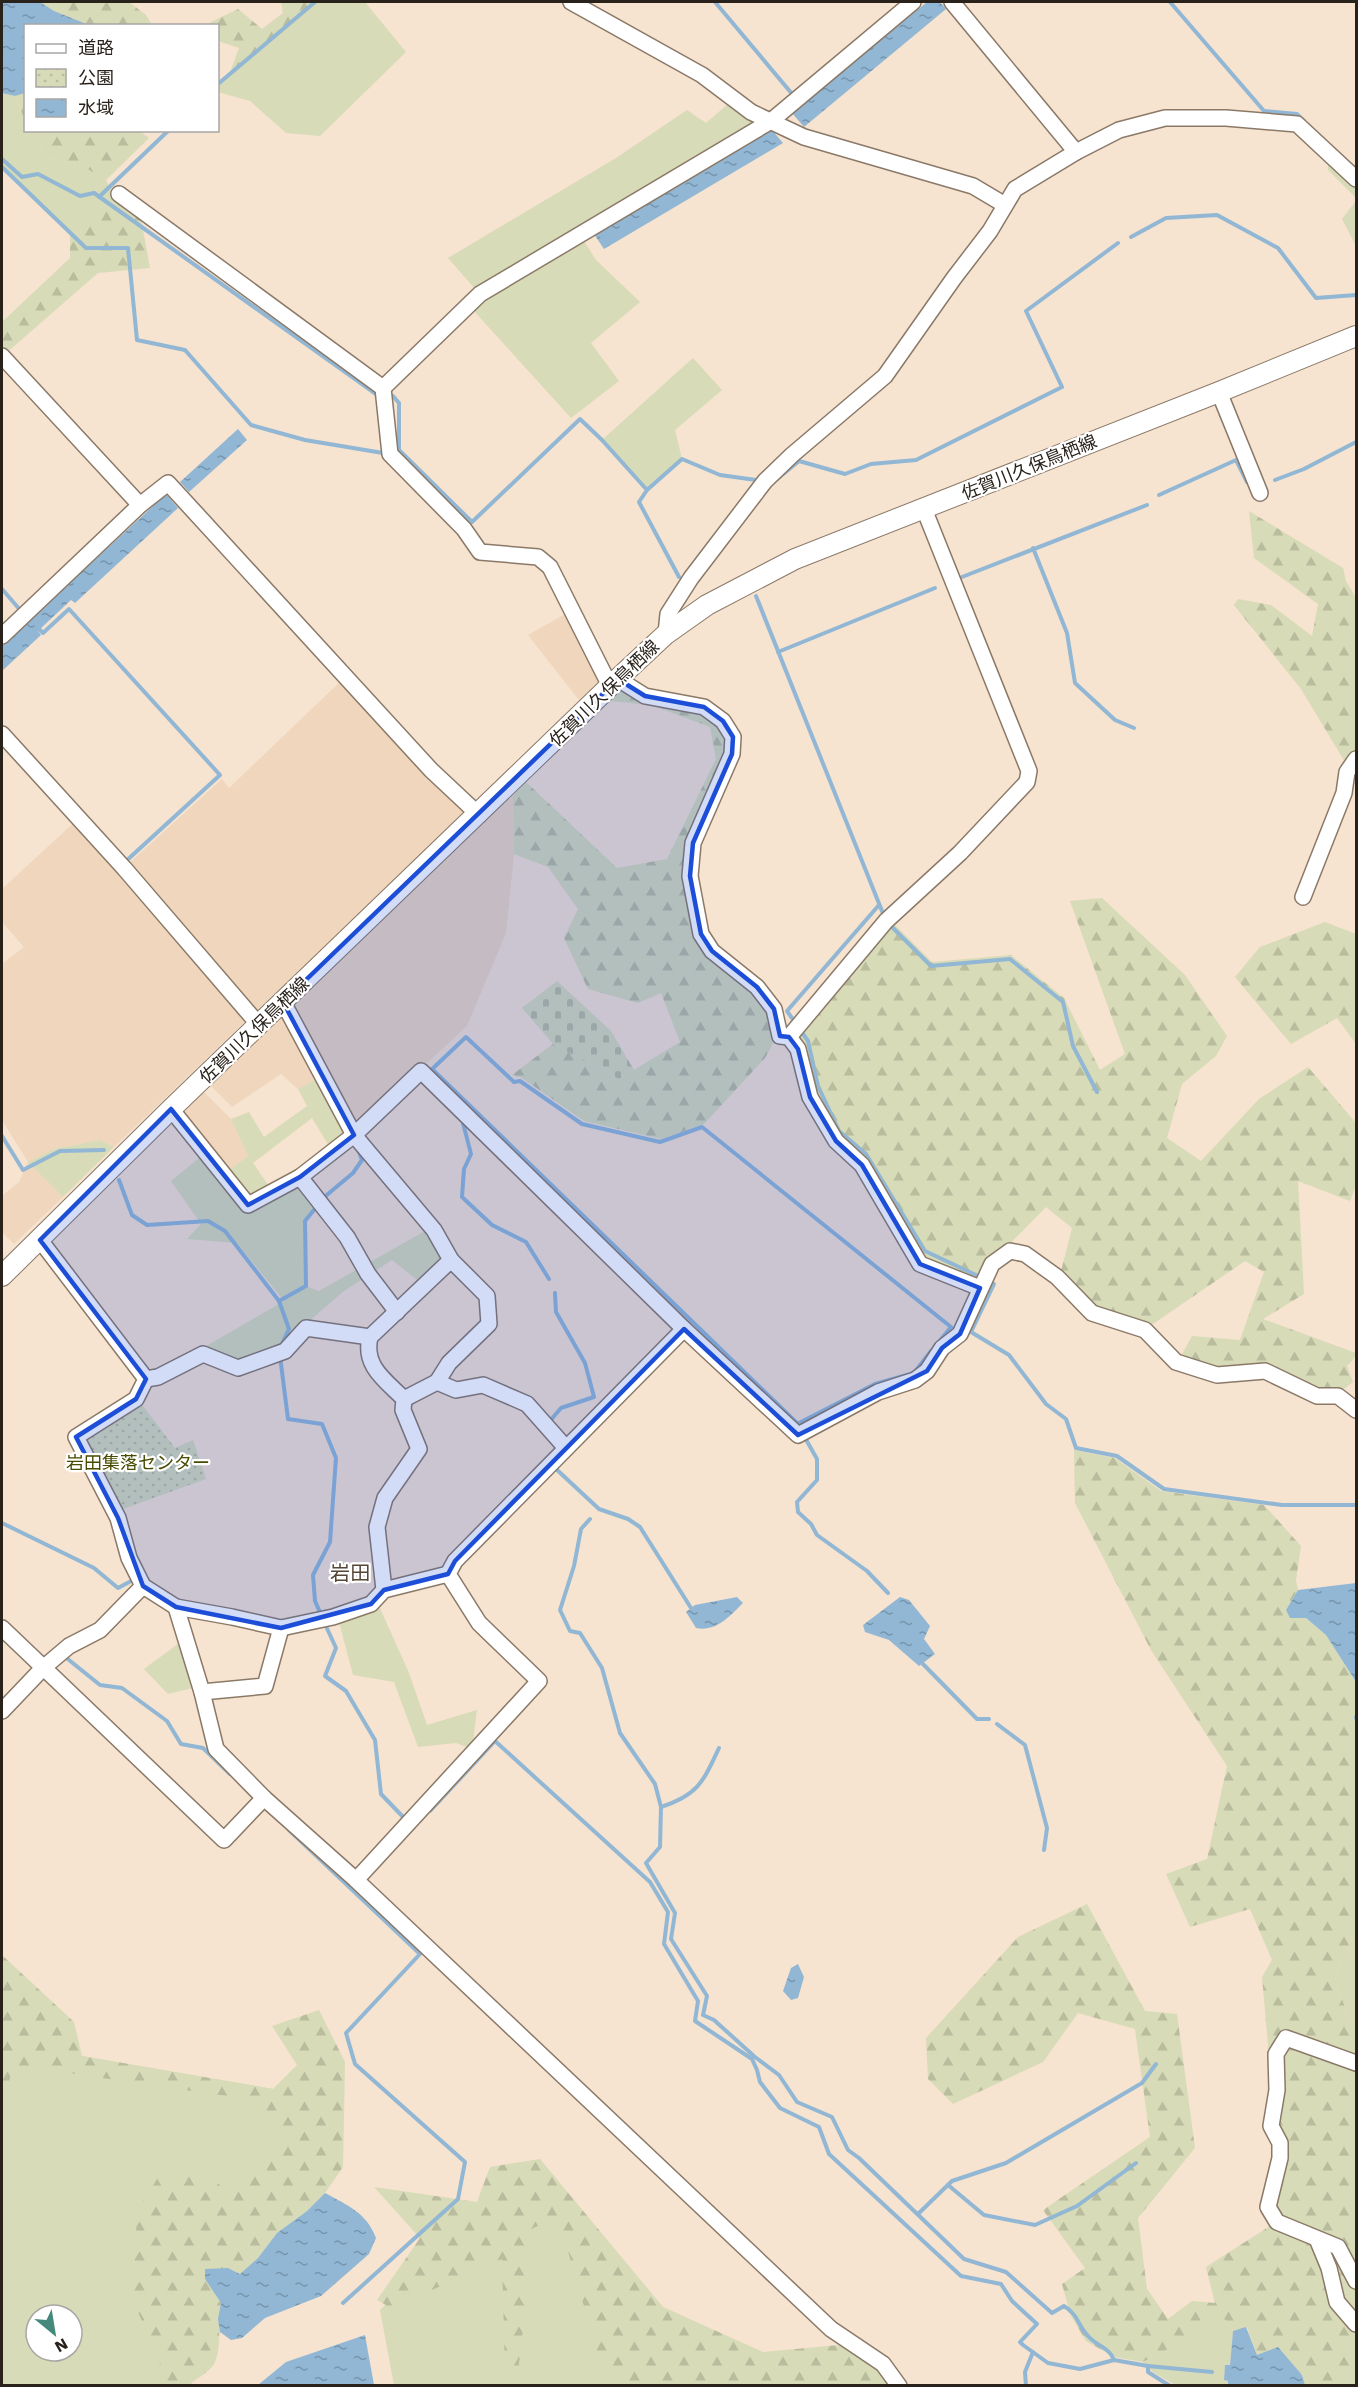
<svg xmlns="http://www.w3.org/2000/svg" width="1358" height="2387" font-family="'Work Sans','Noto Sans JP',sans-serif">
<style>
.built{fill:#efd6bd}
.green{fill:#d7dbb7;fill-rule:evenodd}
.forest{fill:url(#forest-firs)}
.cemetery{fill:url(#cemetery-stones)}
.park{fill:url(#park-dots)}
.water{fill:url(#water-ripples)}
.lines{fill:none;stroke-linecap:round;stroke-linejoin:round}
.stream{stroke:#91b7d4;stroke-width:4}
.minor-casing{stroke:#8b7968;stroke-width:18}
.major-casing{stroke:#8b7968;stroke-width:22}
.minor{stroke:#fff;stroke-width:15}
.major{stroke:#fff;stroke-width:20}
.marked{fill:#1d4ed8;fill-opacity:0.2;stroke:#1d4ed8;stroke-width:4.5;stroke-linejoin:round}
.labels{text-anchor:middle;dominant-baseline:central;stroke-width:4.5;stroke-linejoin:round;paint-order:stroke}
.street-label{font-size:18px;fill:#29221b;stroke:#fff}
.park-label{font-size:18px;fill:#484c01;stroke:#fff}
.neighbourhood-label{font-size:20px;fill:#554636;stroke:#fff}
</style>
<defs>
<pattern id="forest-firs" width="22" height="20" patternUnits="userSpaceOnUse" patternTransform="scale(1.5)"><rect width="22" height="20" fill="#d7dbb7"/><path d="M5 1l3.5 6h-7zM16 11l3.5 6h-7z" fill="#b9bc9d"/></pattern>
<pattern id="cemetery-stones" width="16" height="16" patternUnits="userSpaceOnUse" patternTransform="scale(1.5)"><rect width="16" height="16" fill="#d7dbb7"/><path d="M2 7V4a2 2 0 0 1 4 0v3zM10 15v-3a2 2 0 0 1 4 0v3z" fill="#b9bc9d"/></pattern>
<pattern id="park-dots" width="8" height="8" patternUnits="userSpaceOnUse" patternTransform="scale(1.5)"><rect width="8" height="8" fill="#d7dbb7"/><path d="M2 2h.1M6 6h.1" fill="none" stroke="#b9bc9d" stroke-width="1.8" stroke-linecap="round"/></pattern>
<pattern id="water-ripples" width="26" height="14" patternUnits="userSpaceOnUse" patternTransform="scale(1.5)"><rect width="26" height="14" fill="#91b7d4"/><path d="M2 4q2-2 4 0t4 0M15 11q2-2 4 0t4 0" fill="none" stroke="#7694ab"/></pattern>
</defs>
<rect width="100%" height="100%" fill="#f6e3d0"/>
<g class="built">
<path d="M567 613 602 679 579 700 528 635Z"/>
<path d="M341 681 466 810 114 1147 100 1140 54 1149 29 1162 63 1197 14 1244 2 1232V1196L19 1182 28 1162 2 1120V964L24 947 2 922V889L80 817 126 866 222 779 229 788Z"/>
<path d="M513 795 514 854 506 933 467 1026 350 1134 320 1077 298 1089 281 1074 232 1107 210 1085Z"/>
<path d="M204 1092 231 1119 248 1156 222 1175 174 1118Z"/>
</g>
<g class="green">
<path d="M315 2H365L406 52 320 136 286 133 250 101 218 92V84Z"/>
<path d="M2 93 15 96 23 116H25L26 130 38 131 36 137 44 157 81 165 106 180 115 199 70 233 2 167Z"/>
<path d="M728 104 757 122 577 230 596 260 640 302 591 343 619 381 571 418 474 311 476 290 448 258 616 158 687 110 706 123Z"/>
<path d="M1328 159 1356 184V198L1328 170Z"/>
<path d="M1356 201V246L1342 219Z"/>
<path d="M693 358 722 390 675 430 682 459 647 490 602 440Z"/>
<path d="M320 1077 350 1134 331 1149 312 1118 253 1163 273 1192 300 1177 319 1201 305 1221 306 1286 319 1291 425 1231 444 1256 421 1283 392 1260 344 1291 308 1322 285 1347 237 1363 203 1348 284 1301 237 1243 187 1239 201 1224 171 1181 204 1154 222 1175 248 1156 231 1119 249 1112 264 1137 307 1106 298 1089Z"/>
<path d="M100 1140 114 1147 63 1197 28 1162 54 1149Z"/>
<path d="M379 1606 409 1673 427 1725 477 1710 472 1749 456 1743 418 1747 394 1682 353 1675 338 1618Z"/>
<path d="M182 1641 197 1687 168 1694 144 1669Z"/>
<path d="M1356 1933V2019L1349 2020 1335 1977 1352 1938Z"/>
<path d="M2 2031 82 2056 273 2089 297 2160 173 2363 193 2385H2ZM36 2315H72V2351H36Z"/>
<path d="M521 2195 582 2233 659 2385H394L380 2310 464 2228Z"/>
<path d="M1225 2318 1233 2331 1230 2365 1225 2366 1224 2380 1228 2381V2385H1175L1153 2372 1143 2362Z"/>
</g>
<g class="forest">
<path d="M40 2H129L146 15 152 25H89L54 11Z"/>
<path d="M281 2H315L229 75 239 48 218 41V26L205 25 238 9 262 29 283 13Z"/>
<path d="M25 93V116H23L15 96Z"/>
<path d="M138 130 149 138 106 180 81 165 44 157 36 137 38 131Z"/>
<path d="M115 199 141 219 150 268 98 273 5 354 2 350V322L70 258V233Z"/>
<path d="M1249 511 1343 568 1346 581 1356 598V771L1351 772 1301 689 1234 605 1238 599 1271 605 1312 636 1318 604 1254 558Z"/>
<path d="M623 689 703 711 728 737V755L690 844 697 936 753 989 770 1012 776 1038 765 1058 704 1124 661 1139 584 1121 522 1078 512 1075 553 1044 619 1079 680 1042 661 993 638 1003 588 989 564 938 578 909 548 867 514 854 513 795 526 782 617 868 667 859 716 759 710 727 651 705 610 701Z"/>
<path d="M1102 898 1185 975 1227 1036 1216 1056 1182 1084 1167 1138 1201 1161 1259 1099 1308 1067 1356 1123V1185L1350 1201 1298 1181 1304 1294 1263 1319 1356 1353V1356L1347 1366 1353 1382 1336 1395 1317 1392 1268 1369 1219 1373 1179 1360 1192 1336 1240 1340 1264 1272 1245 1261 1147 1328 1095 1311 1060 1275 1072 1228 1046 1207 974 1280 922 1261 838 1139 814 1097 796 1035 892 922 932 962 1011 955 1064 998 1100 1070 1125 1054 1070 901Z"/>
<path d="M1325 922 1356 934V1044L1337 1018 1291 1044 1235 977 1260 947Z"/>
<path d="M1074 1450 1115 1458 1161 1491 1264 1505 1301 1546 1296 1580 1298 1590 1286 1610 1306 1618 1326 1635 1356 1682V1933L1352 1938 1335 1977 1349 2020 1356 2019V2385H1305L1302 2374 1257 2355 1247 2327 1233 2331 1225 2319 1143 2362 1114 2357 1086 2341 1071 2316 1062 2284 1085 2268 1043 2210 1150 2137 1135 2029 1078 2013 1043 2062 953 2104 928 2079 926 2038 1018 1937 1087 1904 1145 2011 1177 2014 1195 2148 1138 2218 1147 2289 1168 2319 1192 2301 1215 2303 1206 2267 1273 2224 1277 2145 1262 1977 1272 1960 1250 1909 1190 1927 1166 1874 1207 1859 1227 1766 1151 1650 1075 1503Z"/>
<path d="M2 1955 74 2022 82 2056 273 2089 297 2065 272 2026 319 2010 345 2062 343 2167 325 2193 307 2211 277 2233 258 2258 240 2274 228 2268 205 2280 221 2303C218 2319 222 2351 214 2364 209 2372 195 2380 188 2385H169L133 2300 137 2210 161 2173 200 2172 229 2191 280 2154 275 2125 234 2097 13 2065 2 2112Z"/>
<path d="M540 2159 663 2307 763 2352 839 2345 879 2369 892 2385H624L602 2368 565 2241 542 2224 525 2232 531 2260 517 2381 505 2373 502 2259 391 2308 377 2300 420 2238 374 2187 477 2202 490 2167Z"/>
</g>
<path class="cemetery" d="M557 981 611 1031 634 1070 619 1079 553 1044 522 1008Z"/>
<path class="park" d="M140 1402 175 1448 193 1440 206 1479 120 1510 82 1438Z"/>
<g class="water">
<path d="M2 2H40L54 11 89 25 26 26 25 93 15 96 2 93Z"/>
<path d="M927 2H940L946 9 804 127 792 113Z"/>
<path d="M771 129 783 143 604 249 594 234Z"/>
<path d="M238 429 247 440 189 492 180 482Z"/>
<path d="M166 494 178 508 75 603 71 600 38 631 41 635 2 671V646Z"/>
<path d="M1356 1583V1682L1326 1635 1306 1618H1290L1286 1610 1298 1590Z"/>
<path d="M737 1597 743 1603C729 1617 716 1632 696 1628L686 1612 695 1605Z"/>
<path d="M900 1597 909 1600 930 1626 924 1639 935 1654 919 1666 889 1640 865 1632 863 1625Z"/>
<path d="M798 1964 804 1977 798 1998 791 2000 783 1991 791 1968Z"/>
<path d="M325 2193C348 2206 366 2212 376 2238L369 2254 321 2296 265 2318 242 2338 231 2340 220 2332 218 2319 221 2303 205 2279V2269L228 2268 240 2274 258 2258 277 2233 307 2211Z"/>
<path d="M1246 2327 1257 2355 1278 2347 1302 2375 1305 2385H1228V2381L1224 2380 1225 2365H1230L1233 2331Z"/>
<path d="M365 2335 374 2385H258L286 2362Z"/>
</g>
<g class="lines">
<g class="stream">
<path d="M715 2 793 95 715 2"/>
<path d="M1170 2 1264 111 1297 114 1304 121"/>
<path d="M218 84 315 2"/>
<path d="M2 159 22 177 38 174 80 196 94 193 376 394 381 395"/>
<path d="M2 167 86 248H128L137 340 185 350 251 425 305 440 383 453"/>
<path d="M99 197 169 130"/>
<path d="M1131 237 1166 218 1217 215 1278 248 1316 298 1356 295"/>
<path d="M388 395 393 396 399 403V450L472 522 580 419 602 440 647 490 639 502 679 577"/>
<path d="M776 480 799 461 845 474 871 464 916 460 1062 387 1026 311 1118 243"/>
<path d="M1275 480 1304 469 1356 442"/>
<path d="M647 490 682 459 720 475 756 480"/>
<path d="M1159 495 1236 460 1247 482"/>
<path d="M1033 548 1067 633 1075 683 1115 720 1134 728"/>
<path d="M962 577 1147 505"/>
<path d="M2 589 21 611"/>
<path d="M756 596 884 916"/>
<path d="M37 627 43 633 69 609 220 775 125 862"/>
<path d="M778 652 935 588"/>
<path d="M891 926 931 966 1010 959 1063 1002 1073 1046 1097 1092"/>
<path d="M794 1021 787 1011 879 905"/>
<path d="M801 1031 808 1041 818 1086 839 1131 866 1154 925 1251 978 1276"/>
<path d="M432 1069 798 1424"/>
<path d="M428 1073 466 1037 514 1082 520 1081 582 1124 660 1142 702 1127 951 1327 938 1343"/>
<path d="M463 1123 471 1154 464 1169 462 1197 492 1225 526 1242 549 1279"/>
<path d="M2 1136 23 1170 60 1151 104 1150"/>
<path d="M119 1180 132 1215 147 1225 208 1221 225 1231 279 1301 289 1329 281 1346"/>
<path d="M322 1199 353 1173 362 1160 358 1149"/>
<path d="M990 1282 994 1284 971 1332 1009 1355 1046 1404 1066 1419 1076 1448 1117 1456 1164 1489 1282 1505H1356"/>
<path d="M279 1301 306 1286 305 1221 318 1205"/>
<path d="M280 1356 288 1419 322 1424 336 1458 330 1542 313 1575 315 1601 322 1617"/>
<path d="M549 1422 561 1408 594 1397 585 1363 556 1312 555 1293"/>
<path d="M797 1424 875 1384 914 1373 931 1351"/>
<path d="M804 1436 817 1459V1480L797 1502 798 1512 811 1524 817 1535 867 1571 888 1593"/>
<path d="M557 1466 555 1468 599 1509 628 1519 640 1527 691 1608"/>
<path d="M590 1519 581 1529 574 1566 560 1610 570 1631 580 1633 602 1668 620 1733 655 1784 661 1807 660 1847 646 1863 675 1913 671 1939 707 1996 703 2015 714 2020 755 2057 779 2075 797 2102 832 2117 848 2150 859 2158 964 2259 1006 2272 1052 2313 1064 2306C1079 2315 1078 2327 1089 2337 1097 2346 1110 2348 1114 2360"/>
<path d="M2 1523 94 1568 118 1588 133 1580 135 1583"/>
<path d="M325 1624 336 1648 325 1676 346 1691 375 1740 381 1794 406 1820"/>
<path d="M64 1656 100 1685 122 1688 167 1721 181 1744 203 1748 230 1774"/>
<path d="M923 1664 977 1719H989"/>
<path d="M1356 1717V1718"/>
<path d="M997 1724 1025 1745 1047 1828 1044 1850"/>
<path d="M661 1807C698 1795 703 1782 719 1748"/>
<path d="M430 1811 495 1741 650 1882 668 1912 664 1944 698 2001 695 2021 752 2059 757 2070 760 2082 780 2108 819 2127 829 2154 961 2276 1001 2284 1012 2301 1037 2324 1020 2342 1023 2345 1048 2363 1080 2369 1114 2360 1148 2366 1212 2372"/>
<path d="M289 1830 420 1954 346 2033 355 2064 465 2162 458 2199 343 2303"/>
<path d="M948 2185 984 2215 1035 2225 1077 2206 1136 2163"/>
<path d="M918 2214 952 2181 1006 2163 1142 2083 1156 2064"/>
<path d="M1148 2366V2372L1170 2386"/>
<path d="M1026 2386 1025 2372 1033 2352"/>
</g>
<g class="minor-casing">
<g id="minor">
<path d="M571 2 702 75 751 112 804 137 973 186 1005 205"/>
<path d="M952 2 1076 152"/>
<path d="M119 194 383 388 390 454 464 529 480 552 538 557 550 567 610 686"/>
<path d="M2 356 140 505"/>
<path d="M383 388 480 294 771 121 913 2"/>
<path d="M1219 392 1260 493"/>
<path d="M666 634 668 614 691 578 765 481 792 455 885 376 954 278 990 231 1015 189 1076 152 1119 130 1165 118H1226L1297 124 1356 179"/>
<path d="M2 636 140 505 168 483 431 770 479 815"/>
<path d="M618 679 645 696 704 707 723 721 733 737 732 754 693 843 690 876 701 934 712 951 757 987 774 1009 780 1036 789 1037 798 1049 810 1097 836 1141 862 1165 920 1264 980 1288"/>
<path d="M2 734 124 868 259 1025"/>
<path d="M1303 897 1344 793 1347 772 1356 759"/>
<path d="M283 1002 354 1135 434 1230 451 1260 370 1337C363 1366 385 1380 404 1399L403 1410 419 1449 385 1498 377 1527 384 1590"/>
<path d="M789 1037 886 921 960 853 1027 782 1029 771 924 509"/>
<path d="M171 1109 248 1205 300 1177 347 1237 368 1274 397 1312"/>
<path d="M300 1177 354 1135 421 1071 684 1329 798 1435 878 1392 915 1380 927 1371 942 1348 960 1334 992 1264 1010 1251 1025 1254 1057 1277 1092 1313 1145 1330 1176 1362 1217 1375 1265 1371 1317 1396H1338L1356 1410"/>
<path d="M40 1240 146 1379 136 1399 76 1437 118 1518 129 1558 143 1586 176 1607 232 1617 281 1628 333 1617 371 1604 384 1590 448 1574"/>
<path d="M146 1379 158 1377 203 1354 238 1368 285 1351 306 1328 370 1337"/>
<path d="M437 1382 456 1390 483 1385 527 1404 566 1448"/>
<path d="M404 1399 437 1382 449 1363 489 1324 487 1296 451 1260"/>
<path d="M176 1607 202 1692 216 1749 264 1798 356 1880 831 2329 883 2364 899 2386"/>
<path d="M2 1628 224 1840 264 1798"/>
<path d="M202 1692 265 1686 281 1628"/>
<path d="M2 1711 43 1668 69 1646 100 1630 143 1586"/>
<path d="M356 1880 539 1681 479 1623 448 1574 455 1561 684 1329"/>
<path d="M1356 2063 1286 2038 1276 2054 1277 2090 1271 2126 1280 2143V2158L1268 2207 1277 2222 1338 2247 1356 2281"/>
<path d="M1317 2239 1329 2268 1337 2302 1356 2324"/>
</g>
</g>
<g class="major-casing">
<path id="major" d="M2 1276 171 1109 610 686 666 634 707 605 795 559 1219 392 1356 336"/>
</g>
<use href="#minor" class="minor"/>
<use href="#major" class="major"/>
</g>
<path class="marked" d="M618 679 645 696 704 707 723 721 733 737 732 754 693 843 690 876 701 934 712 951 757 987 774 1009 780 1036 789 1037 798 1049 810 1097 836 1141 862 1165 920 1264 980 1288 960 1334 942 1348 927 1371 798 1435 684 1329 455 1561 448 1574 384 1590 371 1604 281 1628 176 1607 143 1586 118 1518 76 1437 136 1399 146 1379 40 1240 171 1109 248 1205 300 1177 354 1135 283 1002Z"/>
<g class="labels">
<g class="street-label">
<text transform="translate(1029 467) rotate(-22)">佐賀川久保鳥栖線</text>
<text transform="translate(604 693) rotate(-44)">佐賀川久保鳥栖線</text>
<text transform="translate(254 1030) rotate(-44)">佐賀川久保鳥栖線</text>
</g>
<g class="park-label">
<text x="138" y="1462">岩田集落センター</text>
</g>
<g class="neighbourhood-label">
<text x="350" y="1573">岩田</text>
</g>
</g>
<rect width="1358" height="2387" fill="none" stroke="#29221b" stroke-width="6"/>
<rect x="24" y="24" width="195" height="108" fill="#ffffff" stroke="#a9a7a4" stroke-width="1.5"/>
<rect x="36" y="44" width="30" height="9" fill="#ffffff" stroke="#a9a7a4" stroke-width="1.5"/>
<text x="78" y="54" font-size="18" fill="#29221b">道路</text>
<rect x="36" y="69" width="30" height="18" fill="url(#park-dots)" stroke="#a9a7a4" stroke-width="1.5"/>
<text x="78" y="84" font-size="18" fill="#29221b">公園</text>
<rect x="36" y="99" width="30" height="18" fill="url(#water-ripples)" stroke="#a9a7a4" stroke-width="1.5"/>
<text x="78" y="114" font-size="18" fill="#29221b">水域</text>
<g transform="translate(54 2333) rotate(150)"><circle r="28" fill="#ffffff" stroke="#a9a7a4" stroke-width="1.5"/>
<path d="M0-4.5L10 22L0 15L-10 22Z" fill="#45897d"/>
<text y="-9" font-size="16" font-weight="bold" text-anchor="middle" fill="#29221b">N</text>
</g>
</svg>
